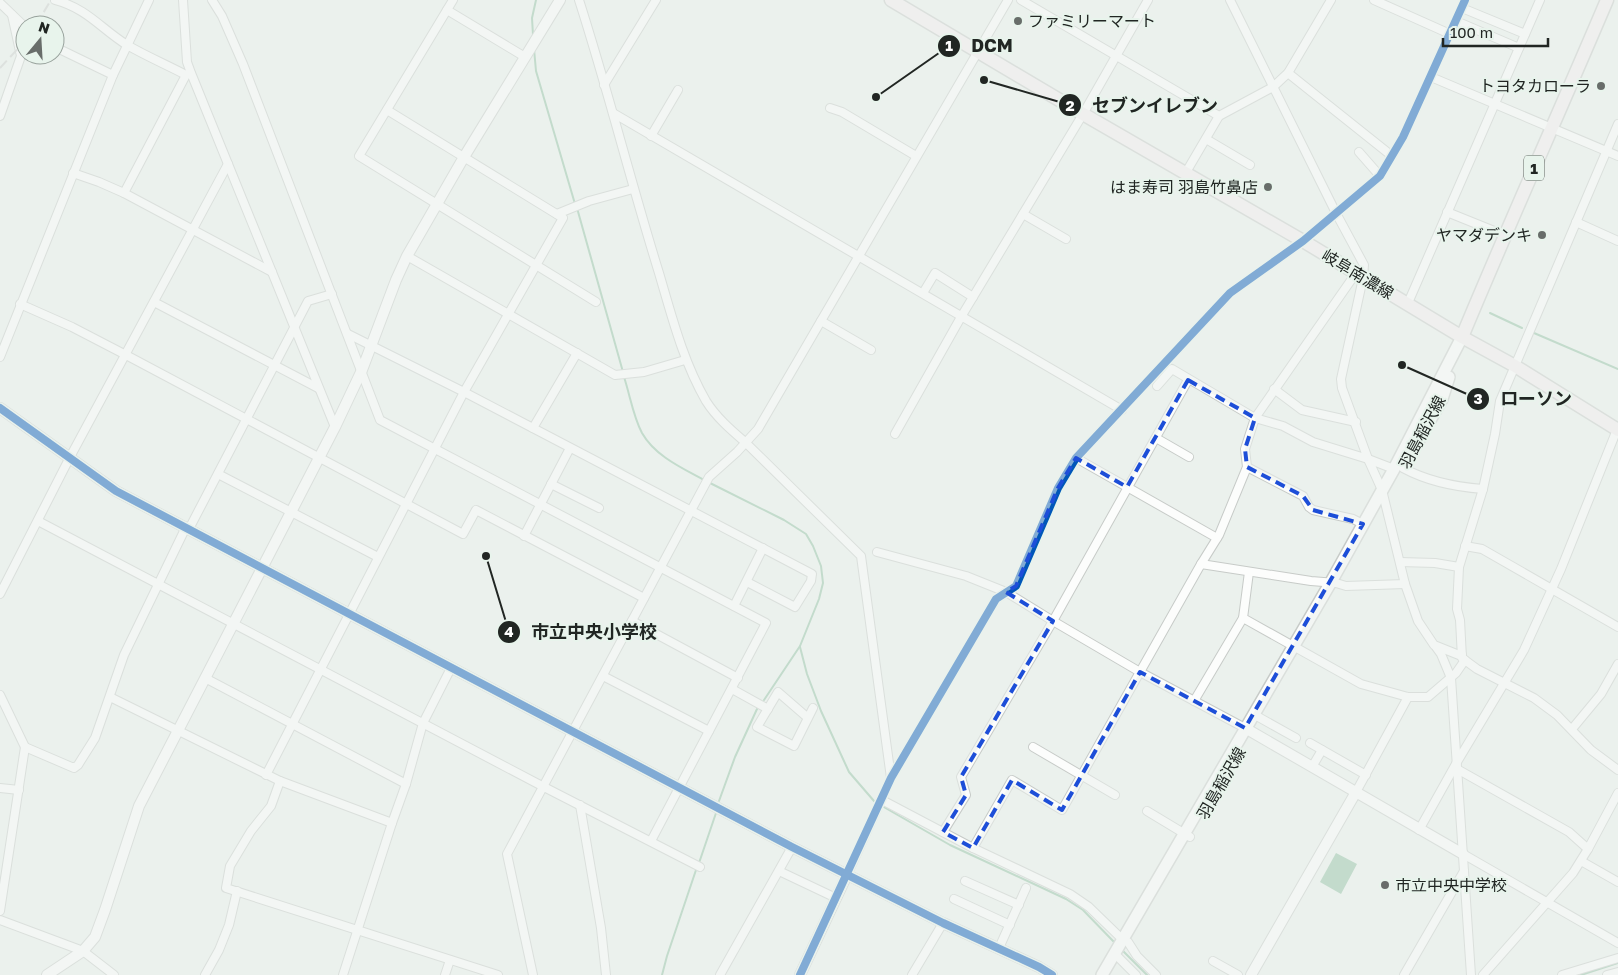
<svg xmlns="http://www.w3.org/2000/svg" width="1618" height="975" font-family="'Golos Text','Noto Sans JP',sans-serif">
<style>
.water{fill:#92c2a4}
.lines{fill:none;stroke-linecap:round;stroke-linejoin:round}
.stream{stroke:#92c2a4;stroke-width:2}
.minor-casing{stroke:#c7cbc8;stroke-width:10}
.tertiary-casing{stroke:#c7cbc8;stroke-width:12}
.secondary-casing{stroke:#c7cbc8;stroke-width:14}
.primary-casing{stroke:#c7cbc8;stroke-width:15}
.minor{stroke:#fcfdfc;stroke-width:8}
.tertiary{stroke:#fcfdfc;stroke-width:10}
.secondary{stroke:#fcfdfc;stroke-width:11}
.primary{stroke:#f4eef0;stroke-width:12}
.rail{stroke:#cccecd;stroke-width:2;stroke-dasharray:10 5;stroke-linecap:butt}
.cycleway-casing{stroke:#e8f4ec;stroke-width:11}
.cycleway{stroke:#0057b8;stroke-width:8}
.marked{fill:none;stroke:#1d4ed8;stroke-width:4;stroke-dasharray:10 6;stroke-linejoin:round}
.poi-dot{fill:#686d6a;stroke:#e8f4ec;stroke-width:2}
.labels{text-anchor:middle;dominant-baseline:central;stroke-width:4;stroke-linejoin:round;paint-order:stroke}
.shield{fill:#e8f4ec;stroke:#5d645f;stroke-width:1}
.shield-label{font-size:15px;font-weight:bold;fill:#212623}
.poi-label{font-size:16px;fill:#212623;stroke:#e8f4ec;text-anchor:end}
.street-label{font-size:16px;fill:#212623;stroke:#e8f4ec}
.leader{fill:none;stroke:#212623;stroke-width:2}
.callout-dot{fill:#212623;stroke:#e8f4ec;stroke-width:2}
.mark-label{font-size:15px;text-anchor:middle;font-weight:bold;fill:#fff}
.callout-label{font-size:18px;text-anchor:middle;font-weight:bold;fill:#212623;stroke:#e8f4ec;stroke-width:4;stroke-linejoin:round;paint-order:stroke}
</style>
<rect width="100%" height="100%" fill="#ebf1ed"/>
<path class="water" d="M1336 853 1357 864 1341 894 1320 882Z"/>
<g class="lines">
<g class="stream">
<path d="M533 35 532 18 536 0"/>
<path d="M534 49 536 71 575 204"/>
<path d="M577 208 623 372"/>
<path d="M1490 313 1522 328"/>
<path d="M1534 333 1618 369"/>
<path d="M624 377C630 395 633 416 642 433 655 456 682 468 704 480"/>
<path d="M708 482 784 520 806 534 813 546 821 566 823 583 819 599 800 646 764 700"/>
<path d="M800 647 807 674 821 711 849 772 874 801 878 803"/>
<path d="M719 801 735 757 757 709"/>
<path d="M882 806 950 845 1066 899 1083 910 1115 943"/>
<path d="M699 863 716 813"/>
<path d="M1122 950 1147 975"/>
<path d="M662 975 667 956 696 870"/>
<path d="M1581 975 1618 963"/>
</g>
<g class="minor-casing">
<g id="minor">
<path d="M55 0C88 9 100 28 127 45 146 56 167 65 186 75"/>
<path d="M183 0 187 62 191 73 335 427"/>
<path d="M212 0 222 16 243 64 380 420 766 623 651 841"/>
<path d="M453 0 359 156 596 302"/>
<path d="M579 0C608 90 631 183 659 273 672 317 683 361 706 401 716 417 731 430 745 442L861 556 891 778"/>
<path d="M1021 0 1219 116 1273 87 1288 73 1331 0"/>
<path d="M1230 0 1336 213 1364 265 1363 278 1341 379 1342 388 1368 459 1382 490 1405 584 1418 621 1434 645 1459 655H1462"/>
<path d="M1374 0 1450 34"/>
<path d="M0 3 25 27"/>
<path d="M1462 8 1525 34"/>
<path d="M447 10 525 57"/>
<path d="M1456 21 1519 48"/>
<path d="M55 47 113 75"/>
<path d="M1288 73 1392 156"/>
<path d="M1431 77 1618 156"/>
<path d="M604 85 656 0"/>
<path d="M830 108 842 112 916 156"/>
<path d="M613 113 1122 410"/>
<path d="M0 116 21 56 12 15"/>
<path d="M1618 124 1500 401 1495 434 1483 489 1459 567 1457 609 1460 620 1462 658 1477 669 1534 698 1557 715 1591 750 1618 770"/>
<path d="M651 136 678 90"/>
<path d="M1206 139 1250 165"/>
<path d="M1359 152 1380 176"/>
<path d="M73 173 99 182 124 193 272 272"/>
<path d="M1185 174 1219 116"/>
<path d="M124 193 186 75 190 73"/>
<path d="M1447 212 1504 235"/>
<path d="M557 214 589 201 633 189"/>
<path d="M1023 214 1066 239"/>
<path d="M1576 222 1618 241"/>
<path d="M407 256 615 375 644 372 685 360"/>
<path d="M923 293 935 273 973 297"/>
<path d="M154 302 318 388"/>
<path d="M1408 303 1540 0"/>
<path d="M20 304 72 327 126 355 463 534 476 510 644 598"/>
<path d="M821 321 871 350"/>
<path d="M348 334 464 392 812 574 811 581 795 607 747 582"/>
<path d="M0 357 113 75 149 0"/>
<path d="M1157 386 1172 369 1255 418 1283 426 1313 442 1368 459 1394 469"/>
<path d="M1274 389 1302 410 1356 422"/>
<path d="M533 428 577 353"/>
<path d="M895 434 961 317 1083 114 1148 0"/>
<path d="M1156 438 1189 457"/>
<path d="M1076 458 1217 538"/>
<path d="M1247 467 1303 496 1309 507 1313 510 1353 519 1363 524"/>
<path d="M1403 468C1427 481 1456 487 1483 489"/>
<path d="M218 474 378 557"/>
<path d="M551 484 599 508"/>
<path d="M38 521 544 787 700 867"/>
<path d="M189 529 308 301 332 294"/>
<path d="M524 536 570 448"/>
<path d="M1465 546 1482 549 1618 627"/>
<path d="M877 552 966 576 1006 592 1053 621 1140 672 1245 728"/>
<path d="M1400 562 1435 563 1459 567"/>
<path d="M1201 564 1311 581 1336 583 1346 586 1405 584"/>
<path d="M1249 572 1243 618 1361 684 1408 697H1428L1456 673 1465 660"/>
<path d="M0 594 69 459 228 164"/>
<path d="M734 606 763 548"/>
<path d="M632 621 738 678"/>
<path d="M1436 647 1441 654 1451 678 1471 975"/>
<path d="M603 676 709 731"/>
<path d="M205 678 406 784"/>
<path d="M732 689 768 709"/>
<path d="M0 695 25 747 74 768 78 765 95 738 124 655 186 527"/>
<path d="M110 697 280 781 392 823"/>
<path d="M1194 701 1243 618"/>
<path d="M1253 714 1296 738"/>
<path d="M808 718 778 692 757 727 794 746 813 708"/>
<path d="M1572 729 1601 694 1618 664"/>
<path d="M1310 743 1366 775"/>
<path d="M1033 747 1115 795"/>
<path d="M1312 767 1322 750"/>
<path d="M1457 769 1569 832 1588 849"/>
<path d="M266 775 464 392 563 218 387 110"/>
<path d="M280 781 271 806 251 831 230 866 226 888 498 975"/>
<path d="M0 788 19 790"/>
<path d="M1356 792 1408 697"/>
<path d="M882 800 973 848 1070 894 1089 907 1122 939 1128 942 1137 956 1156 975"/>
<path d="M580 805 601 928 606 975"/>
<path d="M1147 811 1190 837"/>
<path d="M1419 830 1457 762 1524 650 1561 569 1618 427"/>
<path d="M943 832 966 795 961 777 1053 621 1188 380"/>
<path d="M973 848 1012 780 1062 810 1201 564 1219 535 1247 467 1245 449 1255 418 1356 273"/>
<path d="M1463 854 1618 943"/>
<path d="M1581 861 1618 882"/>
<path d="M779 871 836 898"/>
<path d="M847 875 891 778 996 599 1016 586 1058 488 1076 458 1230 293 1303 241 1380 176 1403 137 1465 0"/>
<path d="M965 881 1019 905"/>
<path d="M954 899 1010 925"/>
<path d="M0 911 25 747"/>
<path d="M0 920 83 951 114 975"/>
<path d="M999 948 1026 888"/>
<path d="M1114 953 1136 975"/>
<path d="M1213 961 1238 975"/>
<path d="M205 975 219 950 229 925 237 891"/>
<path d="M343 975 392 823 406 784 423 723 451 668"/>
<path d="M445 975 450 960"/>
<path d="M533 975 507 854 709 477 737 452 758 429 1008 0"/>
<path d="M720 975 792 847"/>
<path d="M912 975 943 923"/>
<path d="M1404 975 1464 871"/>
<path d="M1483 975 1573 873 1588 849 1618 793"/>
<path d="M1562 975 1618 958"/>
<path d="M1607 975 1618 972"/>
</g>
</g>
<g class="tertiary-casing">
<g id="tertiary">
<path d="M0 408 116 491 792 847 943 923 1039 967 1052 975"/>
<path d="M1245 728 1463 854"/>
<path d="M47 975 83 951 95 937 105 910 139 806 335 427 362 370 396 280 407 256 464 157 560 0"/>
<path d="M800 975 847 875"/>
<path d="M1251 975 1356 792"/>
</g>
</g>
<g class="secondary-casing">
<g id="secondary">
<path d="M1412 452 1442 399 1449 377"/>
<path d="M1102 975 1331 582 1394 469 1462 337"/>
</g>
</g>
<g class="primary-casing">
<g id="primary">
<path d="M891 0 1083 114 1303 241 1462 337 1515 366 1618 430"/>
<path d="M1462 337C1509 224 1559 113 1607 0"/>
</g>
</g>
<use href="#minor" class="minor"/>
<use href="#tertiary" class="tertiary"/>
<use href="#secondary" class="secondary"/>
<use href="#primary" class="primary"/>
<g class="rail">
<path d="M36 25 51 0"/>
<path d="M0 68 25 41"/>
</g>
<g class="cycleway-casing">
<g id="cycleway">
<path d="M0 408 116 491 792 847 943 923 1039 967 1052 975"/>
<path d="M800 975 891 778 996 599 1016 586 1058 488 1076 458 1230 293 1303 241 1380 176 1403 137 1465 0"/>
</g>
</g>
<use href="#cycleway" class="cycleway"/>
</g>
<path d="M0 0H1618V975H0ZM1188 380 1255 418 1245 449 1247 467 1303 496 1313 510 1363 524 1245 728 1140 672 1062 810 1012 780 973 848 943 832 966 795 961 777 1053 621 1006 592 1016 586 1058 488 1076 458 1127 487Z" fill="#ebf1ed" fill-opacity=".55" fill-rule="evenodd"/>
<path class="marked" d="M1188 380 1255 418 1245 449 1247 467 1303 496 1313 510 1363 524 1245 728 1140 672 1062 810 1012 780 973 848 943 832 966 795 961 777 1053 621 1006 592 1016 586 1058 488 1076 458 1127 487Z"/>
<g class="poi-dot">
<circle cx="1018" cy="21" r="5"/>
<circle cx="1601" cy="86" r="5"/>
<circle cx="1268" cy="187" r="5"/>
<circle cx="1542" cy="235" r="5"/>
<circle cx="1385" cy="885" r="5"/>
</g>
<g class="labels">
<rect class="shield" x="1524" y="155.5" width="20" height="25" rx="4"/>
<g class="shield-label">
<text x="1534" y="168">1</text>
</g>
<g class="poi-label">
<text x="1028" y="21" text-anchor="start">ファミリーマート</text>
<text x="1591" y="86">トヨタカローラ</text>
<text x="1258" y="187">はま寿司 羽島竹鼻店</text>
<text x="1532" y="235">ヤマダデンキ</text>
<text x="1395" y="885" text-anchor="start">市立中央中学校</text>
</g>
<g class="street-label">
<text transform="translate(1358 274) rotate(31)">岐阜南濃線</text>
<text transform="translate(1422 432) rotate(-62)">羽島稲沢線</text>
<text transform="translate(1221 783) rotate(-60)">羽島稲沢線</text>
</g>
</g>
<path class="leader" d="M876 97L949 46M984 80L1070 105M1402 365L1478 399M486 556L509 632"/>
<g class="callout-dot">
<circle cx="876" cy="97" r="5"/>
<circle cx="984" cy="80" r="5"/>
<circle cx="1402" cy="365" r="5"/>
<circle cx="486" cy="556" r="5"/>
<circle cx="949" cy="46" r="12"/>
<circle cx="1070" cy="105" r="12"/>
<circle cx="1478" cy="399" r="12"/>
<circle cx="509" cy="632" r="12"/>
</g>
<g class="mark-label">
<text x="949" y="51">1</text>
<text x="1070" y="111">2</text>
<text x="1478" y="404">3</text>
<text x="509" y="637">4</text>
</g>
<g class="callout-label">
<text x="992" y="52">DCM</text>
<text x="1155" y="112">セブンイレブン</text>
<text x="1536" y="405">ローソン</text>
<text x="594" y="638">市立中央小学校</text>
</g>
<g transform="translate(40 40) rotate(18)"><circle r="24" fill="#e8f4ec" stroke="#98a29c"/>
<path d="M0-4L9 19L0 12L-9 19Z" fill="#686d6a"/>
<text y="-8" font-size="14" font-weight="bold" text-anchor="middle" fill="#212623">N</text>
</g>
<path d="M1443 38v8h105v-8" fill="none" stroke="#212623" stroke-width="2.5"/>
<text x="1450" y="38" font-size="15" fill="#212623" stroke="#e8f4ec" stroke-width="4" paint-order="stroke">100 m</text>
</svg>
